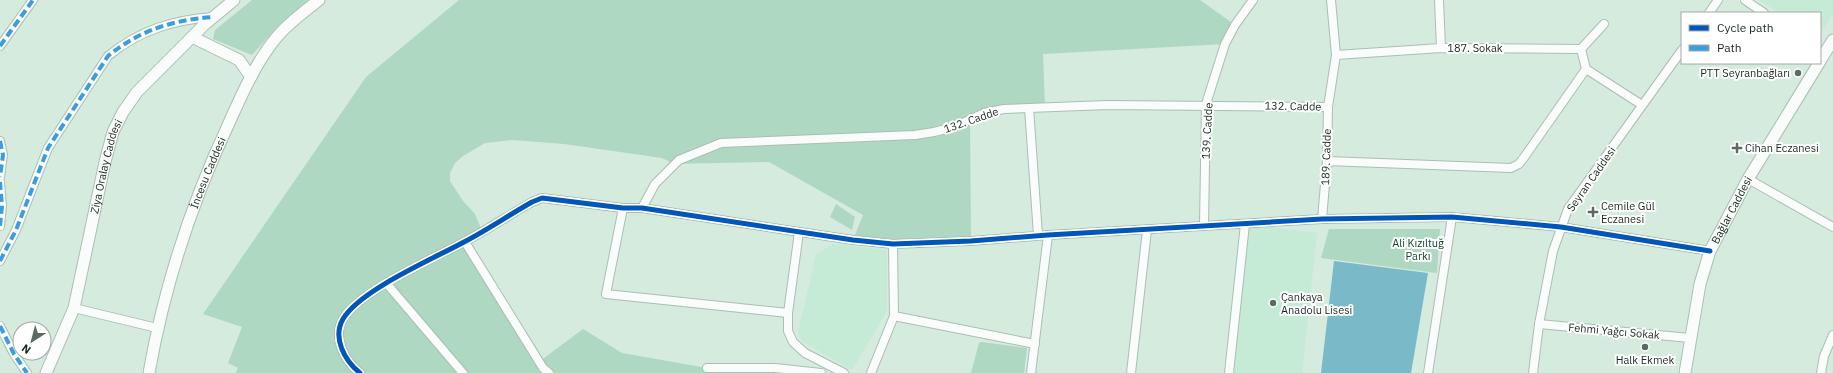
<svg xmlns="http://www.w3.org/2000/svg" width="1833" height="373" font-family="'IBM Plex Sans',sans-serif">
<style>
.built{fill:#c5ead6}
.green{fill:#aed8c1}
.water{fill:#7ab9c7}
.lines{fill:none;stroke-linecap:round;stroke-linejoin:round}
.street-casing{stroke:#acbeb4;stroke-width:10}
.secondary-casing{stroke:#acbeb4;stroke-width:13}
.street{stroke:#f9fcfa;stroke-width:8}
.secondary{stroke:#f9fcfa;stroke-width:11}
.quiet{stroke:#3b9ce0;stroke-width:4;stroke-dasharray:8 4;stroke-linecap:butt}
.cycleway-casing{stroke:#fff;stroke-width:8}
.cycleway{stroke:#0057b8;stroke-width:5}
.poi-dot{fill:#5a6c62;stroke:#fff;stroke-width:1.5}
.labels{text-anchor:middle;dominant-baseline:central;stroke-width:4;stroke-linejoin:round;paint-order:stroke}
.street-label{font-size:11px;fill:#192820;stroke:#fff}
.poi-label{font-size:11px;fill:#192820;stroke:#fff;text-anchor:start}
.park-label{font-size:11px;fill:#10472f;stroke:#fff}
</style>
<rect width="100%" height="100%" fill="#d4ebde"/>
<g class="built">
<path d="M1759 0H1833V14L1820 35V13H1779Z"/>
<path d="M1245 224 1317 233 1302 373H1229Z"/>
<path d="M833 244 887 250V311L852 370 803 342 798 333 816 255Z"/>
</g>
<g class="green">
<path d="M252 0H308L280 24 252 55 213 39 215 30Z"/>
<path d="M459 0H1200L1235 25 1225 44 1043 54 1045 107 1004 109 970 119 971 241 853 240 863 215 769 162 674 164 662 158 564 144 512 140 485 143 463 156 455 163 450 173V181L463 201 475 214 482 231 465 241 540 361 583 329 622 353 707 368 758 369V373H236L238 368 228 363 242 327 203 314 366 77Z"/>
<path d="M836 204 855 217 852 230 830 217Z"/>
<path d="M1329 229H1440L1437 273 1321 258Z"/>
<path d="M981 342 1027 348 1024 373H971L979 343Z"/>
</g>
<path class="water" d="M1334 261 1428 273 1411 373H1321Z"/>
<g class="lines">
<g class="street-casing">
<g id="street">
<path d="M1439 0 1441 48"/>
<path d="M1745 0 1764 13"/>
<path d="M1709 13 1718 0"/>
<path d="M0 46 33 0"/>
<path d="M1336 55 1441 48 1581 49 1604 24"/>
<path d="M1586 69 1642 105"/>
<path d="M1029 108 1038 235"/>
<path d="M0 141 3 155 0 177"/>
<path d="M1327 161 1511 168 1519 164 1525 156 1586 69 1581 49"/>
<path d="M1748 179 1833 227"/>
<path d="M0 182 2 206 0 226"/>
<path d="M623 208 606 294 788 313"/>
<path d="M642 208 655 184 679 160 721 143 915 135 934 132 954 127 984 113 1004 109 1107 105 1328 107"/>
<path d="M1322 219 1327 161 1328 107 1336 55 1331 0"/>
<path d="M1204 225 1206 104 1225 44 1235 25 1253 0"/>
<path d="M799 232 788 313V331L793 342 805 353 844 373"/>
<path d="M465 242 543 368 549 373"/>
<path d="M0 261 16 230 48 148 108 56C140 30 173 20 213 17"/>
<path d="M387 284 463 373"/>
<path d="M74 308 157 328"/>
<path d="M894 316 1035 344"/>
<path d="M1539 324 1690 338"/>
<path d="M0 326 14 354 27 373"/>
<path d="M707 368H775L821 373"/>
<path d="M360 373C345 361 332 338 343 319 360 290 433 259 464 242 487 230 509 215 532 202L542 198 623 208H642L853 240 893 244 971 241 1048 235 1322 219 1452 217 1561 227 1710 251"/>
<path d="M871 373 894 316 893 244"/>
<path d="M1031 373 1048 235"/>
<path d="M1131 373 1147 230"/>
<path d="M1229 373 1245 224"/>
<path d="M1428 373 1452 217"/>
<path d="M1533 373 1539 324 1553 251 1568 209 1682 50"/>
<path d="M1821 373 1824 356 1833 335"/>
</g>
</g>
<g class="secondary-casing">
<g id="secondary">
<path d="M192 37 239 60 251 77"/>
<path d="M1820 61 1833 40"/>
<path id="s1" d="M46 373 74 308 105 162 113 132 123 112 137 92 205 24 234 0"/>
<path id="s2" d="M149 373C164 287 192 202 229 123 242 94 256 62 276 38 288 23 304 12 319 0"/>
<path id="s3" d="M1685 373 1700 284 1710 251 1748 179 1819 63"/>
</g>
</g>
<use href="#street" class="street"/>
<use href="#secondary" class="secondary"/>
<g class="quiet">
<path d="M0 46 33 0"/>
<path d="M0 141 3 155 0 177"/>
<path d="M0 182 2 206 0 226"/>
<path d="M0 261 16 230 48 148 108 56C140 30 173 20 213 17"/>
<path d="M0 326 14 354 27 373"/>
</g>
<g class="cycleway-casing">
<path id="cycleway" d="M360 373C345 361 332 338 343 319 360 290 433 259 464 242 487 230 509 215 532 202L542 198 623 208H642L853 240 893 244 971 241 1048 235 1322 219 1452 217 1561 227 1710 251"/>
</g>
<use href="#cycleway" class="cycleway"/>
</g>
<g class="poi-dot">
<circle cx="1798" cy="73" r="4"/>
<path d="M1735 142h4v4h4v4h-4v4h-4v-4h-4v-4h4z"/>
<path d="M1591 206h4v4h4v4h-4v4h-4v-4h-4v-4h4z"/>
<circle cx="1273" cy="303" r="4"/>
<circle cx="1645" cy="347" r="4"/>
</g>
<g class="labels">
<g class="street-label">
<text x="1475" y="48">187. Sokak</text>
<text transform="translate(1293 106) rotate(1)">132. Cadde</text>
<text transform="translate(971 120) rotate(-19)">132. Cadde</text>
<text transform="translate(1207 131) rotate(-87)">139. Cadde</text>
<text transform="translate(1326 157) rotate(-88)">189. Cadde</text>
<text stroke="none"><textPath href="#s1" startOffset="216">Ziya Oralay Caddesi</textPath></text>
<text stroke="none"><textPath href="#s2" startOffset="209">İncesu Caddesi</textPath></text>
<text transform="translate(1591 179) rotate(-55)">Seyran Caddesi</text>
<text stroke="none"><textPath href="#s3" startOffset="171">Bağlar Caddesi</textPath></text>
<text transform="translate(1614 331) rotate(5)">Fehmi Yağcı Sokak</text>
</g>
<g class="poi-label">
<text x="1790" y="73" text-anchor="end">PTT Seyranbağları</text>
<text x="1745" y="148">Cihan Eczanesi</text>
<text x="1601" y="206">Cemile Gül<tspan x="1601" dy="13">Eczanesi</tspan></text>
<text x="1281" y="297">Çankaya<tspan x="1281" dy="13">Anadolu Lisesi</tspan></text>
<text x="1645" y="360" text-anchor="middle">Halk Ekmek</text>
</g>
<g class="park-label">
<text x="1418" y="243">Ali Kızıltuğ<tspan x="1418" dy="13">Parkı</tspan></text>
</g>
</g>
<rect x="1681" y="12" width="140" height="52" fill="#ffffff" stroke="#a3a9a6"/>
<rect x="1689" y="25" width="20" height="6" fill="#0057b8" stroke="#a3a9a6"/>
<text x="1717" y="32" font-size="12" fill="#192820">Cycle path</text>
<rect x="1689" y="45" width="20" height="6" fill="#3b9ce0" stroke="#a3a9a6"/>
<text x="1717" y="52" font-size="12" fill="#192820">Path</text>
<g transform="translate(32 341) rotate(216)"><circle r="19" fill="#ffffff" stroke="#a3a9a6"/>
<path d="M0-3L7 15L0 10L-7 15Z" fill="#5a6c62"/>
<text y="-6" font-size="11" font-weight="bold" text-anchor="middle" fill="#192820">N</text>
</g>
</svg>
